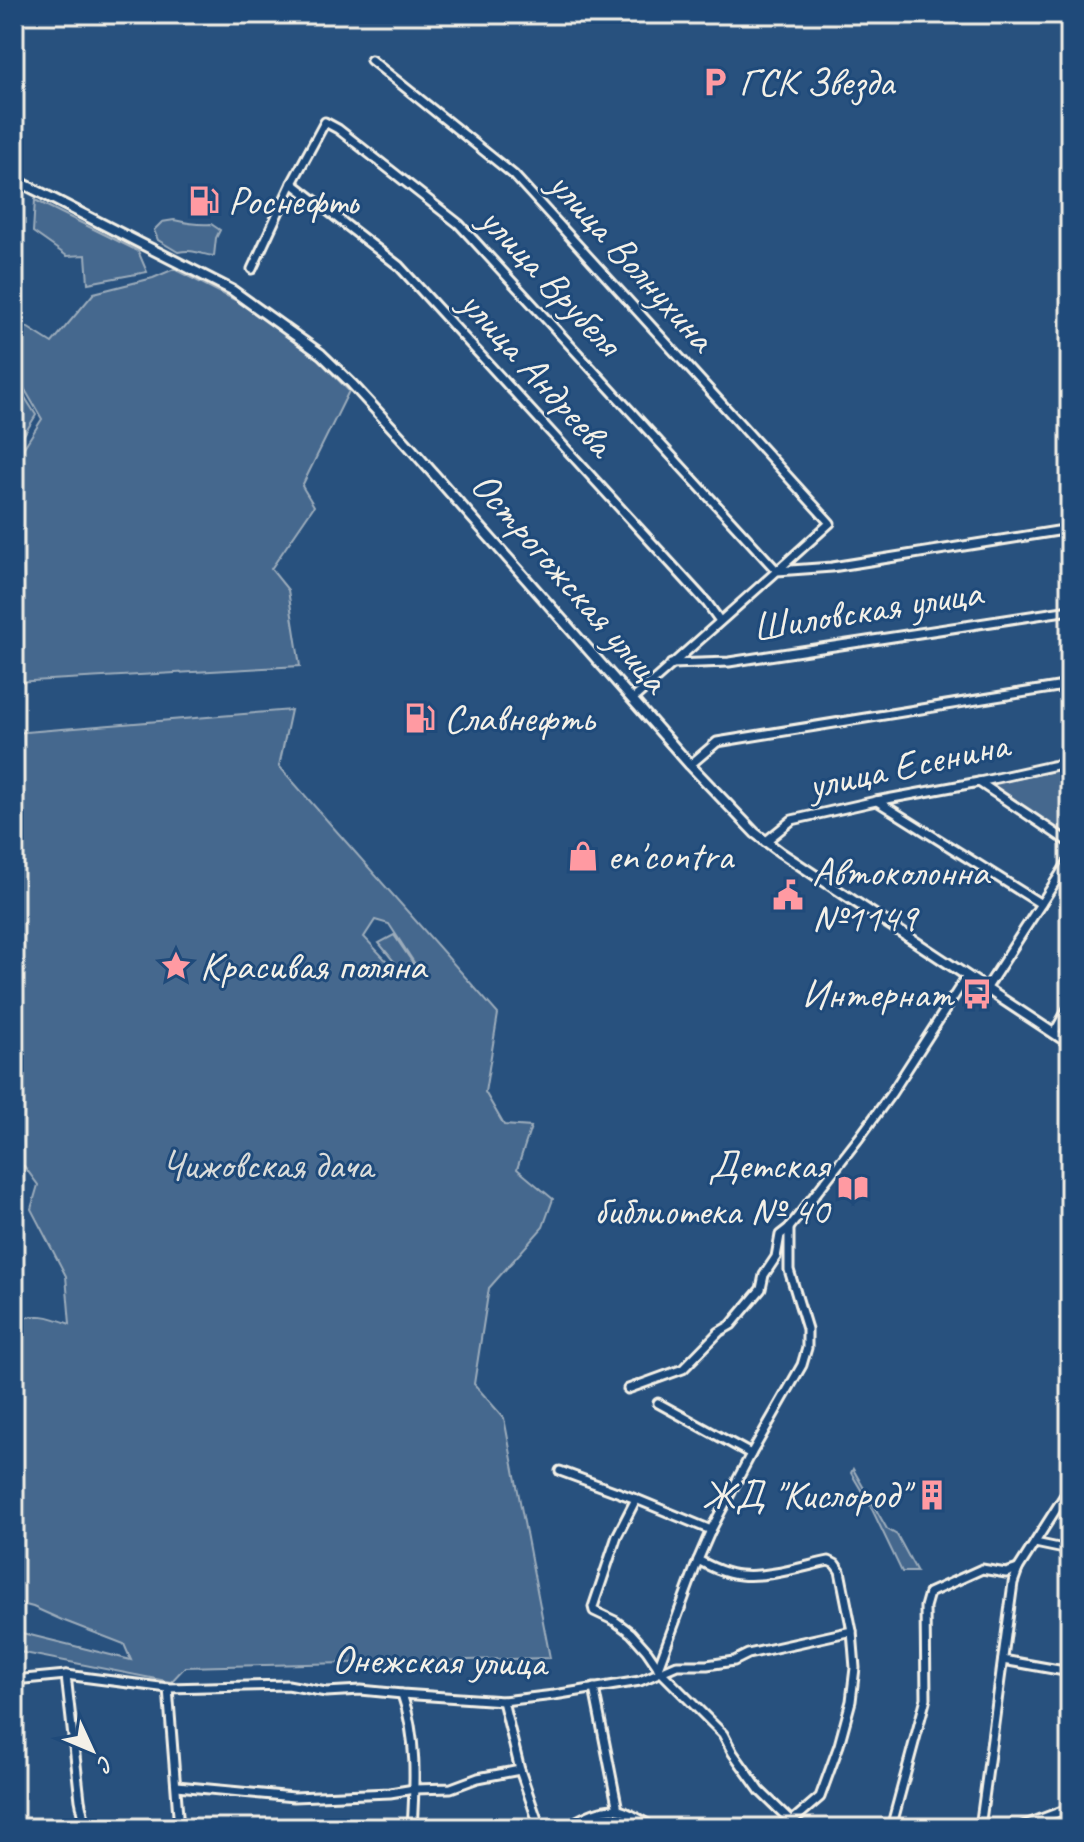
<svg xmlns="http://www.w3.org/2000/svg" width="1084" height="1842" font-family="Caveat,sans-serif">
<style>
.green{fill:#45688e;stroke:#9cacbb;stroke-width:2;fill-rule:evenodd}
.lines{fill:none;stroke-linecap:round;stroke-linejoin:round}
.minor-casing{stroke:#f4f1e8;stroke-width:13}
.tertiary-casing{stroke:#f4f1e8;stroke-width:14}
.minor{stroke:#1f4a7a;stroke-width:7}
.tertiary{stroke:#1f4a7a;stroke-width:8}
.labels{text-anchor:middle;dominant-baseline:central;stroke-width:6;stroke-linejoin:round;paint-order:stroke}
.poi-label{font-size:40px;fill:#f4f1e8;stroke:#1f4a7a;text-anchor:start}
.street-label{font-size:40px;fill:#f4f1e8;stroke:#1f4a7a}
.park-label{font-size:40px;fill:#dadcda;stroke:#1f4a7a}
</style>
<rect width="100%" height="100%" fill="#28517e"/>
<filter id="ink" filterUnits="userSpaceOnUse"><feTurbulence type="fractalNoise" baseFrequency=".0125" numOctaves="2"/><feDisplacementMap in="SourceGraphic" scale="16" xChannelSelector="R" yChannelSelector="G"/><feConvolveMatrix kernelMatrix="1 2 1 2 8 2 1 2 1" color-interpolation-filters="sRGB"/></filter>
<g filter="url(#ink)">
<g class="green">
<path d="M35 200 138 251 147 272 88 283 86 255 67 256 33 232Z"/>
<path d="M174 220C186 223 198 225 211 224L220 230 216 238 214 256C199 254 194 249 178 252L158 240 154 230 162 222Z"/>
<path d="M174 269 245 305 315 356 349 391 302 486 314 506 271 569 288 590 300 666 14 682V463L42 419 17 376 14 375V319L52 343 94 293 153 278Z"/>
<path d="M14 380 36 415 14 451Z"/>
<path d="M291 710 279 766 498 1014 485 1092 504 1125 531 1127 517 1169 553 1199 543 1227 489 1288 474 1384 504 1418 550 1658 185 1667 171 1682 14 1651V1632H18L131 1660 124 1644 62 1620 33 1607 14 1602V1321C37 1312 49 1316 70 1324L66 1276 31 1209 38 1185 24 1166 14 1165V733ZM375 920 389 924 415 964 405 968 413 963 394 935 379 943 400 969 396 971 364 937Z"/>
<path d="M1070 768V840L987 785Z"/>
<path d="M853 1469 887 1529 897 1535 917 1572H902L870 1505 851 1473Z"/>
</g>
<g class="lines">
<g class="minor-casing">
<g id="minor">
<path d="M292 183 399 266 707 603 720 621"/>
<path d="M252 269 292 183 325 122 338 129 459 224 777 571 830 523 514 175 371 60"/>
<path d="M671 664 729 662 1070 610"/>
<path d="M633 699 777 571 832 567 1070 529"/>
<path d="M690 765 717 742 1070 685"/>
<path d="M979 782 1070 843"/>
<path d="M877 801 1041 904"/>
<path d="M765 842 792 820 876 801 979 782 1070 762"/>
<path d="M986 989 1070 859"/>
<path d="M1054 1033 1070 1005"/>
<path d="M628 1389 683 1369 719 1332 731 1325 761 1289 764 1275 776 1257 780 1235 789 1228 859 1138 891 1094 967 976"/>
<path d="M658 1403 751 1454"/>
<path d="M560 1471 636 1499 711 1530"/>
<path d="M636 1499 617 1536 593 1607 594 1611 615 1621 631 1633 647 1651 662 1673 723 1734 733 1753 760 1791 792 1822"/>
<path d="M1035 1543 1059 1548 1070 1546"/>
<path d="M698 1560C711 1567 725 1574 740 1575 767 1578 801 1567 829 1561L835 1564 840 1571 852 1631 855 1668 851 1701 839 1745 820 1797 784 1828"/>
<path d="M1003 1660 1070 1672"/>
<path d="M658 1668 698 1560 711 1530 751 1454 802 1365 807 1348V1329L789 1270V1228"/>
<path d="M66 1675 80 1800 86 1828"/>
<path d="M14 1680 66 1675 168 1688 288 1685 326 1692 361 1690 402 1694 503 1701 554 1695 640 1681 677 1665H707L734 1661 748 1654 852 1631"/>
<path d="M168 1688 179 1828"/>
<path d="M594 1688 618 1810"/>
<path d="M402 1694C417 1737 415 1783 412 1828"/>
<path d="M503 1701 520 1770 540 1828"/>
<path d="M177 1786 294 1797 390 1793 414 1789 451 1788 478 1778 520 1770"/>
<path d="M564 1828C579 1820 601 1806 619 1810 631 1813 644 1822 654 1828"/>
<path d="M891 1828 926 1698 925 1607 929 1593 982 1569 1006 1573 1018 1569"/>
<path d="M980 1828 1013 1583 1018 1569 1070 1487"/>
<path d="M1017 1828 1070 1808"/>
</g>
</g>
<g class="tertiary-casing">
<path id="tertiary" d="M14 179 232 290 321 354 352 384 409 446 690 765 755 833 780 852 1070 1044"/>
</g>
<use href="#minor" class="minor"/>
<use href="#tertiary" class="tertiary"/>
</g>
</g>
<defs>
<g id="parking-bare" transform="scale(2.4)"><path d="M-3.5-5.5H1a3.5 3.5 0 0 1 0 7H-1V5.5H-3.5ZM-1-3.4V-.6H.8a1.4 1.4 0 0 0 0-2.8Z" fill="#ff9aa2" stroke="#1f4a7a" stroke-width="2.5" paint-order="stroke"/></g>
<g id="fuel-bare" transform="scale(2.4)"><path d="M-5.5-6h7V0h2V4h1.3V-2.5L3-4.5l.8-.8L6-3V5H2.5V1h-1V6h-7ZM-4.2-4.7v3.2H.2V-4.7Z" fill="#ff9aa2" stroke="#1f4a7a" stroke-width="2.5" paint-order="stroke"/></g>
<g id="shop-bare" transform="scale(2.4)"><path d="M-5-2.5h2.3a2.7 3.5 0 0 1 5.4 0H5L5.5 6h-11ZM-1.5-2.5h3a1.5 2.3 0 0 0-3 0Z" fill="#ff9aa2" stroke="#1f4a7a" stroke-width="2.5" paint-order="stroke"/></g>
<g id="civic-bare" transform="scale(2.4)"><path d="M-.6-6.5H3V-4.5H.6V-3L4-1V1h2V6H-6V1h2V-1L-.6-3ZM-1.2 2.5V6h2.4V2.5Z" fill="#ff9aa2" stroke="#1f4a7a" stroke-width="2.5" paint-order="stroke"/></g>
<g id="sight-bare" transform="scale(2.4)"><path d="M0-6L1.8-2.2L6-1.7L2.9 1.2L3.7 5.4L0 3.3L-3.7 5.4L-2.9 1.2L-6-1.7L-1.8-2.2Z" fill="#ff9aa2" stroke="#1f4a7a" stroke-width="2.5" paint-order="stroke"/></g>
<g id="bus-bare" transform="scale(2.4)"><path d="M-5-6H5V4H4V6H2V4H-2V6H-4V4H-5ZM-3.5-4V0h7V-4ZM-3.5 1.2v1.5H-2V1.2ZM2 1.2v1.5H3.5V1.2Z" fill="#ff9aa2" stroke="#1f4a7a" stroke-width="2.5" paint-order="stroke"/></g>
<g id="library-bare" transform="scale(2.4)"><path d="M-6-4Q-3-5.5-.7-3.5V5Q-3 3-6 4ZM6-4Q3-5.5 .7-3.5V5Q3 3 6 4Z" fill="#ff9aa2" stroke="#1f4a7a" stroke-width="2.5" paint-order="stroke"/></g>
<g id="building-bare" transform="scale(2.4)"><path d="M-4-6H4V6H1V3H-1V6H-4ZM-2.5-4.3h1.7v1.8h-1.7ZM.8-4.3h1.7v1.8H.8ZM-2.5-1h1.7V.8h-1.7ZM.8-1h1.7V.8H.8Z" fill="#ff9aa2" stroke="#1f4a7a" stroke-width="2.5" paint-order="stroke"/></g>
</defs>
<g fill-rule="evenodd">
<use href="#parking-bare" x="715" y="82"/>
<use href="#fuel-bare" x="204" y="201"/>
<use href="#fuel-bare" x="420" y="718"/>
<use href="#shop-bare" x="583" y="856"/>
<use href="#civic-bare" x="788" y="895"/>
<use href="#sight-bare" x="176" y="966"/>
<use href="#bus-bare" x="977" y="994"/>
<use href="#library-bare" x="853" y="1188"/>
<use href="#building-bare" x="932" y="1495"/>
</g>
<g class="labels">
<g class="poi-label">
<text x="739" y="82">ГСК Звезда</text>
<text x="228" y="201">Роснефть</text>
<text x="444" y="718">Cлавнефть</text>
<text x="607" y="856">en'contra</text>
<text x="812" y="872">Автоколонна<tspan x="812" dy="46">№1149</tspan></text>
<text x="200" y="966">Красивая поляна</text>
<text x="953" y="994" text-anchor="end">Интернат</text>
<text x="829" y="1165" text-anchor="end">Детская<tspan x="829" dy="46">библиотека № 40</tspan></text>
<text x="908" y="1495" text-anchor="end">ЖД "Кислород"</text>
</g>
<g class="street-label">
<text transform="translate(632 261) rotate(48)">улица Волнухина</text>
<text transform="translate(551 281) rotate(47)">улица Врубеля</text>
<text transform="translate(537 373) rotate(48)">улица Андреева</text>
<text transform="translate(570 582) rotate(49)">Острогожская улица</text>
<text transform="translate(867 610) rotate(-9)">Шиловская улица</text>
<text transform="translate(908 765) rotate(-12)">улица Есенина</text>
<text transform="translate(439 1661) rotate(1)">Онежская улица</text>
</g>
<g class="park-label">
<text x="267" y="1165">Чижовская дача</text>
</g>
</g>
<rect width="1084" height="1842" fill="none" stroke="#1f4a7a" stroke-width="48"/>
<rect x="24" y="24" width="1036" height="1794" fill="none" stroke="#f4f1e8" stroke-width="3" filter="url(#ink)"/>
<g transform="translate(92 1750) rotate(134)" stroke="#1f4a7a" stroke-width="6" paint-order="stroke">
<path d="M0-6L14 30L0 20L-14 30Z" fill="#f4f1e8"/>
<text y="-12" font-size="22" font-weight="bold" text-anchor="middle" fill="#f4f1e8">С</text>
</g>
</svg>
